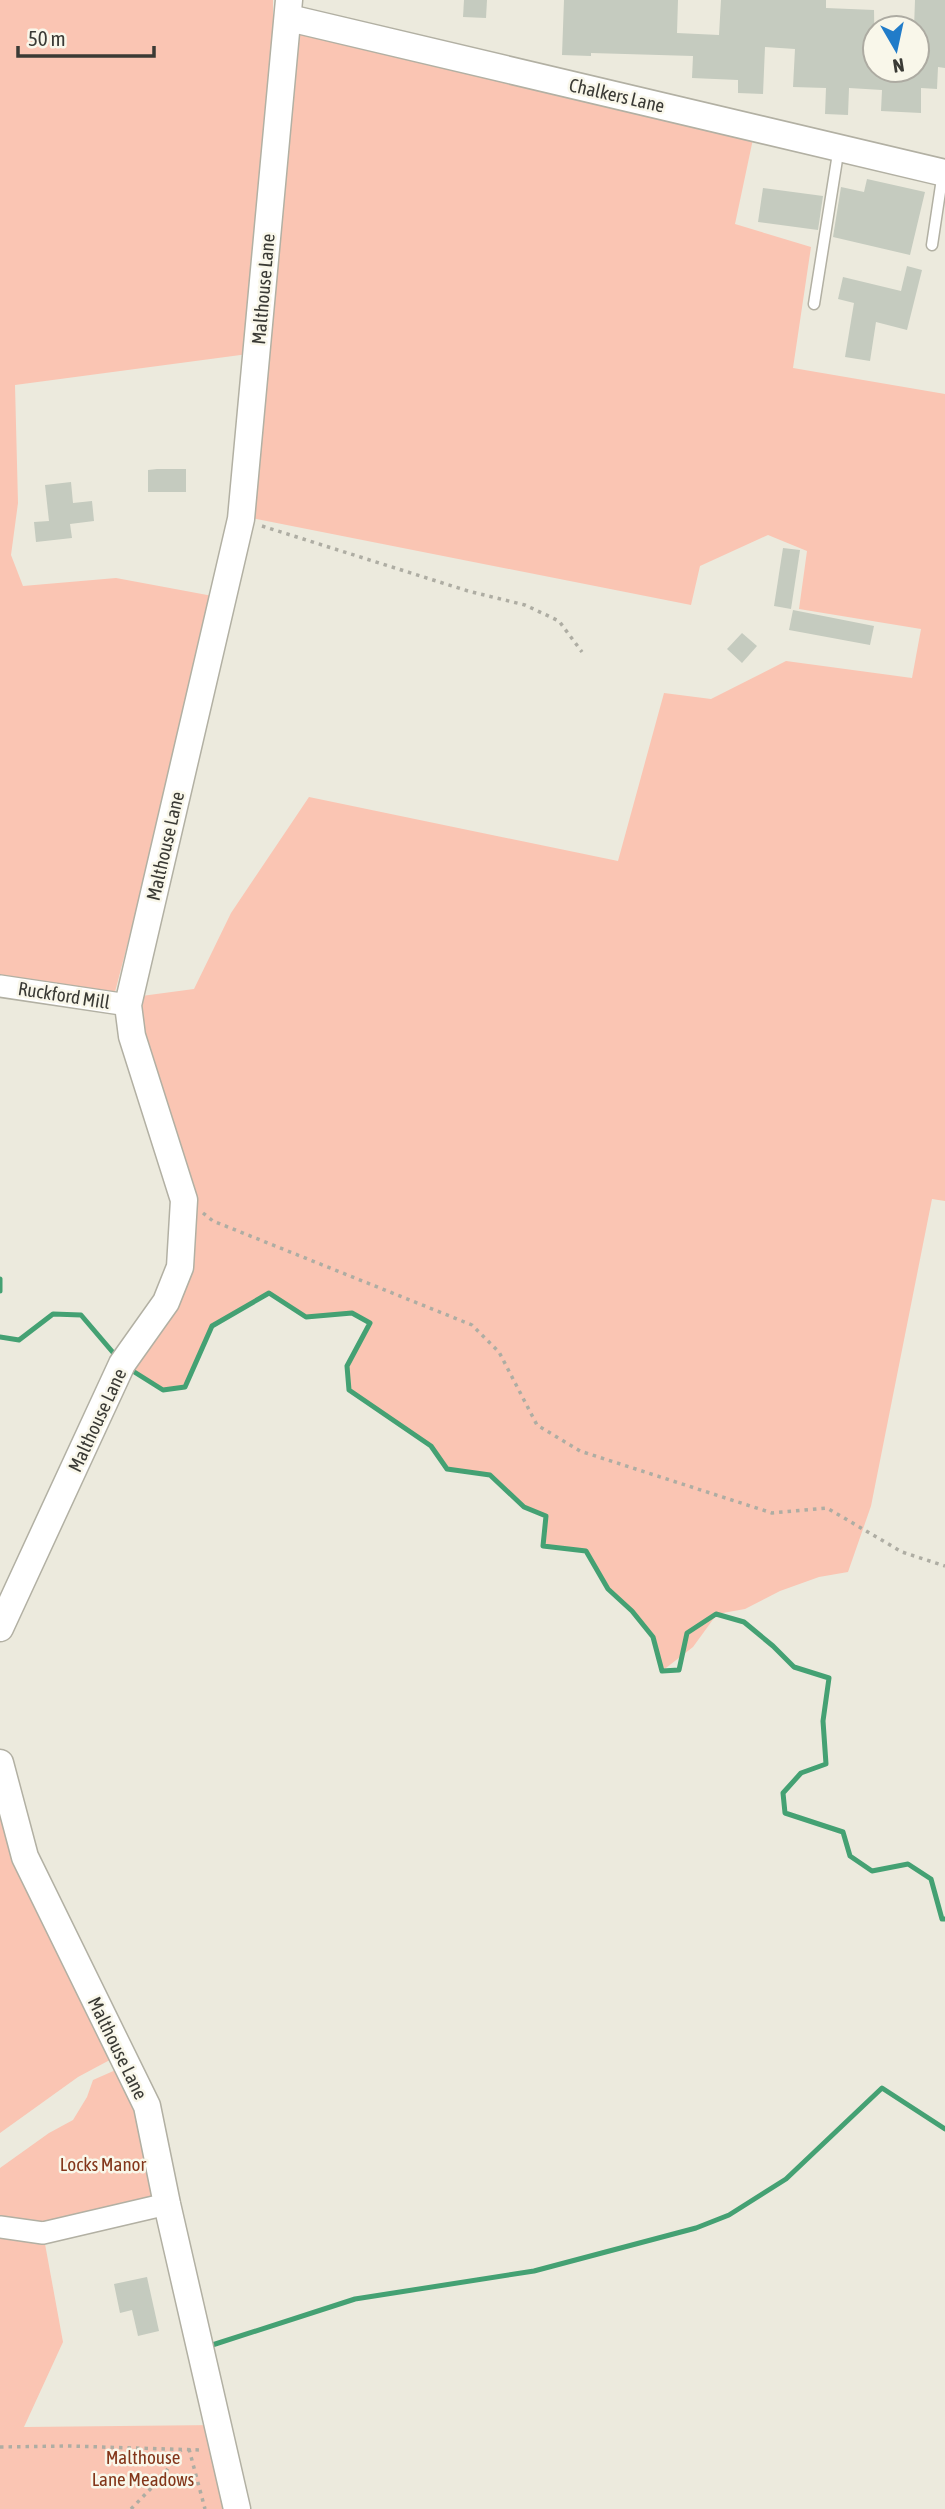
<svg xmlns="http://www.w3.org/2000/svg" width="945" height="2509" font-family="'Asap Condensed',sans-serif">
<style>
.green{fill:#fac5b3}
.lines{fill:none;stroke-linecap:round;stroke-linejoin:round}
.stream{stroke:#44a173;stroke-width:5}
.building{fill:#c5cbbf}
.service-casing{stroke:#b2b0a3;stroke-width:13}
.minor-casing{stroke:#b2b0a3;stroke-width:24}
.tertiary-casing{stroke:#b2b0a3;stroke-width:29}
.path{stroke:#aeada3;stroke-width:3.5;stroke-dasharray:3.5 5;stroke-linecap:butt}
.service{stroke:#fff;stroke-width:10}
.minor{stroke:#fff;stroke-width:21}
.tertiary{stroke:#fff;stroke-width:26}
.labels{text-anchor:middle;dominant-baseline:central;stroke-width:5;stroke-linejoin:round;paint-order:stroke}
.street-label{font-size:19px;fill:#3a3a35;stroke:#f9f7ea}
.park-label{font-size:19px;fill:#83361a;stroke:#f9f7ea}
</style>
<rect width="100%" height="100%" fill="#eceadd"/>
<g class="green">
<path d="M0 0H273V34L248 354 15 385 18 503 11 555 23 586 116 578 218 597 115 992 0 976Z"/>
<path d="M297 29 753 139 735 224 811 247 793 368 945 394V1201L932 1199 871 1506 848 1572 819 1577 780 1591 745 1609 717 1614 693 1647 662 1671 653 1636 632 1611 608 1589 586 1552 543 1546 546 1516 524 1507 490 1475 447 1469 431 1446 349 1390 347 1366 369 1323 352 1313 306 1317 269 1293 212 1326 185 1387 163 1390 122 1364 184 1231 134 997 194 989 231 913 309 797 618 861 664 693 711 699 786 661 912 678 921 629 799 609 807 551 768 535 700 566 691 605 247 517Z"/>
<path d="M0 1763 25 1857 121 2054 78 2077 0 2133Z"/>
<path d="M127 2065 167 2204 43 2233 63 2342 24 2427 217 2425 237 2509H0V2168L49 2133 73 2120 87 2097 93 2080Z"/>
</g>
<g class="lines">
<g class="stream">
<path d="M0 1279V1291"/>
<path d="M0 1337 19 1340 53 1314 81 1315 116 1356"/>
<path d="M128 1368 163 1390 185 1387 212 1326 269 1293 306 1317 352 1313 370 1323 347 1366 349 1390 431 1446 447 1469 490 1475 524 1507 546 1516 543 1546 586 1551 608 1589 632 1611 653 1637 662 1671 679 1670 687 1633 716 1614 744 1622 773 1646 794 1667 829 1678 823 1721 826 1764 801 1773 783 1793 785 1813 843 1832 850 1856 872 1871 908 1864 931 1879 942 1919H945"/>
<path d="M206 2347 355 2299 534 2271 696 2228 729 2215 786 2179 882 2088 945 2129"/>
</g>
</g>
<g class="building">
<path d="M464 0H487L486 18 463 17Z"/>
<path d="M564 0H678L677 33 719 35 721 0H826V8L874 10 875 70H917V28H914L915 0H945V68L938 67 937 89 921 88V113L881 111 882 90 849 88 848 115 825 114 826 88 793 87 795 49 765 47 763 94 738 93V80L692 78 693 56 591 53V56L562 55Z"/>
<path d="M867 179 925 192 910 255 833 237 841 187 864 192Z"/>
<path d="M763 188 823 196 818 230 758 222Z"/>
<path d="M907 266 922 270 907 330 876 322 870 361 845 357 854 303 838 299 843 277 901 291Z"/>
<path d="M157 469H186V492H148V470Z"/>
<path d="M71 482 73 503 92 501 94 521 70 524 72 538 36 542 34 522 49 521 45 485Z"/>
<path d="M783 548 800 550 791 609 774 606Z"/>
<path d="M793 610 874 626 870 645 789 630Z"/>
<path d="M742 633 757 646 742 663 727 649Z"/>
<path d="M147 2277 159 2331 138 2336 132 2310 120 2313 114 2284Z"/>
</g>
<g class="lines">
<g class="service-casing">
<g id="service">
<path d="M932 245 943 172"/>
<path d="M814 304 839 147"/>
</g>
</g>
<g class="minor-casing">
<g id="minor">
<path d="M0 986 128 1005"/>
<path d="M0 2227 43 2233 167 2204"/>
</g>
</g>
<g class="tertiary-casing">
<g id="tertiary">
<path d="M289 18 945 173"/>
<path d="M0 1628 122 1364 166 1302 180 1267 184 1200 132 1036 128 1005 241 519 289 0"/>
<path d="M0 1763 25 1857 147 2106 167 2204 237 2509"/>
</g>
</g>
<g class="path">
<path d="M262 526 468 591 525 605 559 621 582 652"/>
<path d="M203 1213 213 1221 472 1325 499 1352 537 1425 580 1451 772 1513 827 1508 902 1552 945 1566"/>
<path d="M0 2447 68 2446 201 2450"/>
<path d="M189 2449 205 2509"/>
<path d="M131 2509 162 2477 181 2450"/>
</g>
<use href="#service" class="service"/>
<use href="#minor" class="minor"/>
<use href="#tertiary" class="tertiary"/>
</g>
<g class="labels">
<g class="street-label">
<text transform="translate(617 95) rotate(13)">Chalkers Lane</text>
<text transform="translate(263 289) rotate(-85)">Malthouse Lane</text>
<text transform="translate(165 846) rotate(-77)">Malthouse Lane</text>
<text transform="translate(64 995) rotate(9)">Ruckford Mill</text>
<text transform="translate(97 1420) rotate(-65)">Malthouse Lane</text>
<text transform="translate(118 2048) rotate(64)">Malthouse Lane</text>
</g>
<g class="park-label">
<text x="103" y="2164">Locks Manor</text>
<text x="143" y="2457">Malthouse<tspan x="143" dy="22">Lane Meadows</tspan></text>
</g>
</g>
<g transform="translate(896 49) rotate(171)"><circle r="33" fill="#f9f7ea" stroke="#adaba2" stroke-width="2"/>
<path d="M0-5L12 26L0 18L-12 26Z" fill="#217cc9"/>
<text y="-10" font-size="19" font-weight="bold" text-anchor="middle" fill="#3a3a35">N</text>
</g>
<path d="M18 46v10h136v-10" fill="none" stroke="#3a3a35" stroke-width="3.5"/>
<text x="28" y="46" font-size="21" fill="#3a3a35" stroke="#f9f7ea" stroke-width="5" paint-order="stroke">50 m</text>
</svg>
